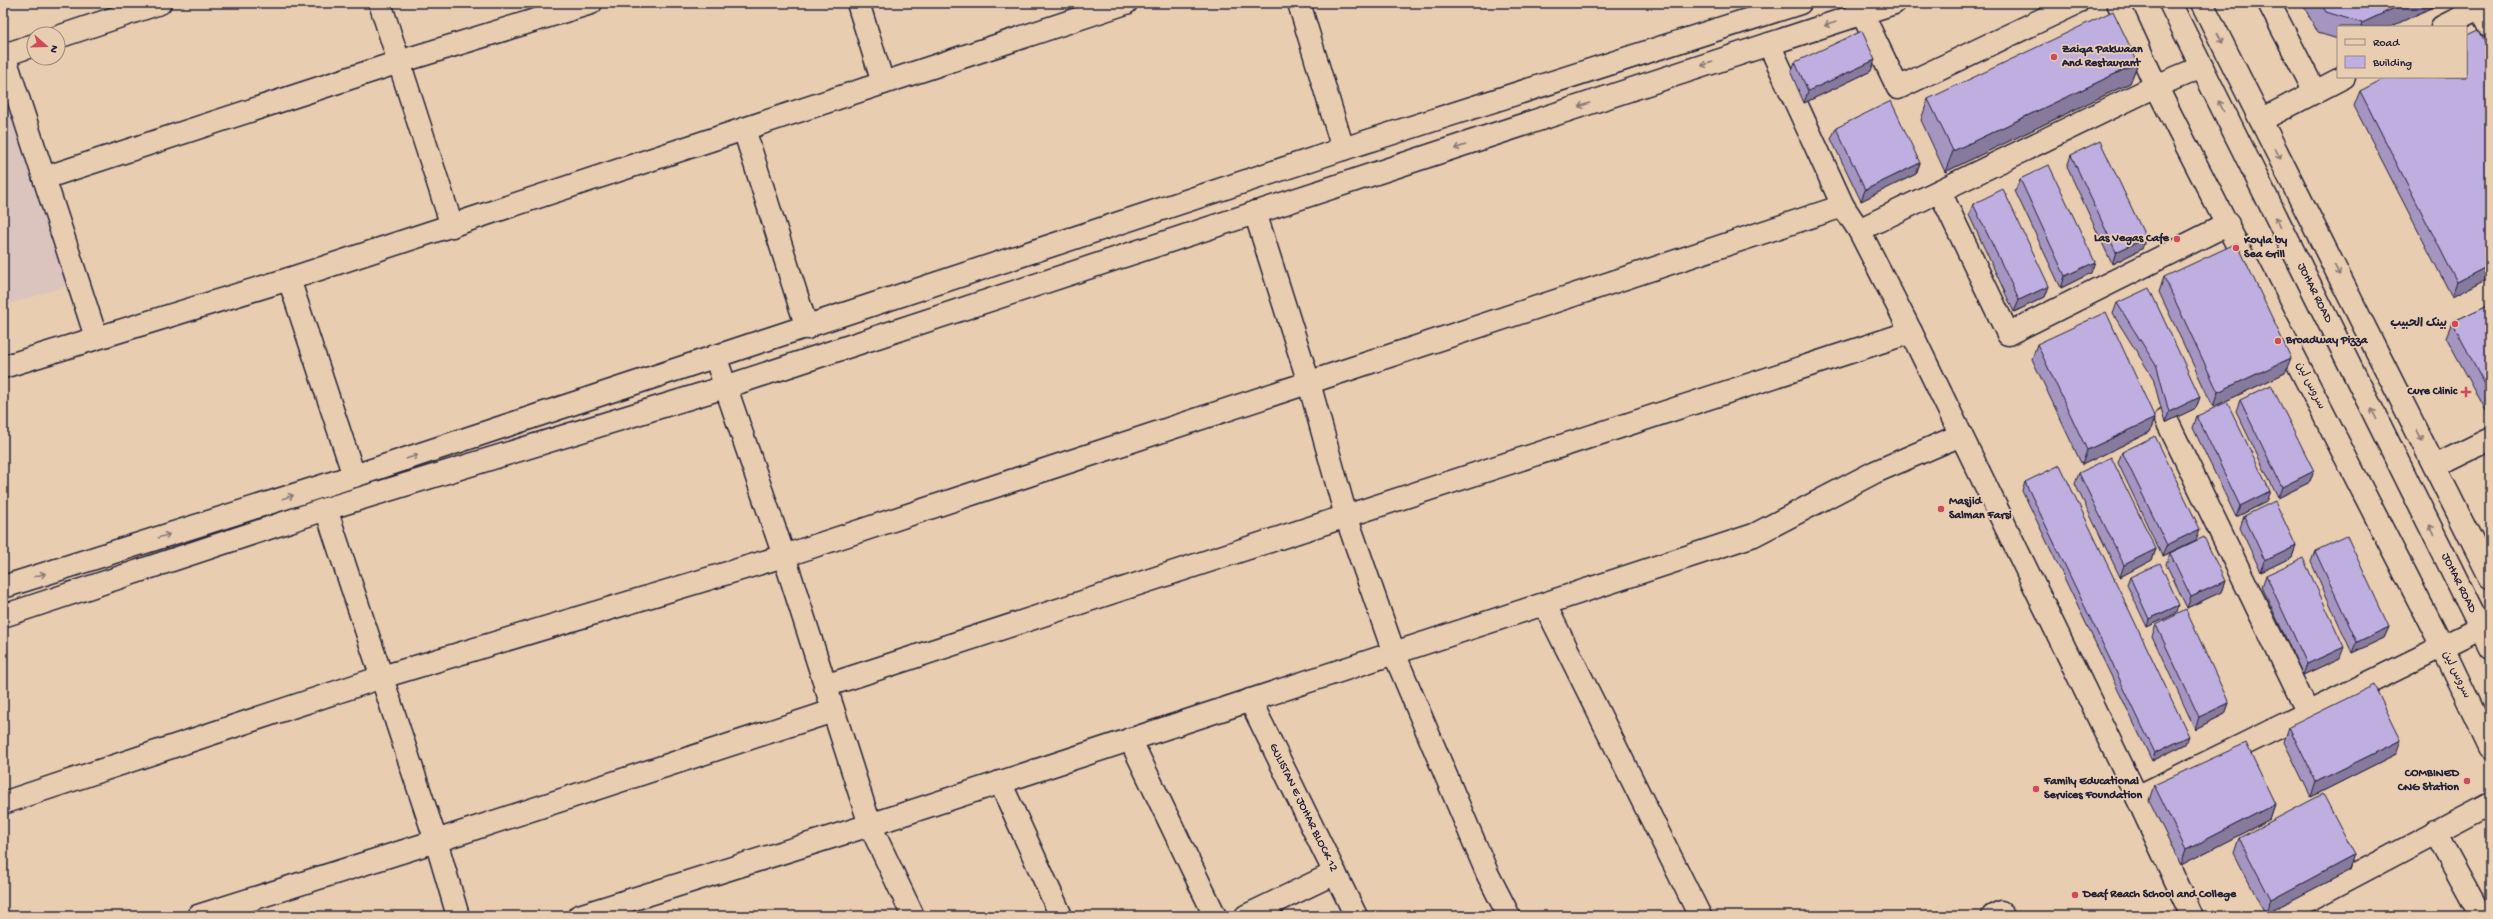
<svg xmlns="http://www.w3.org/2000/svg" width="2493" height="919" font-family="'Gochi Hand','Playpen Sans Arabic',sans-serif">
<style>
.built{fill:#dcc4be}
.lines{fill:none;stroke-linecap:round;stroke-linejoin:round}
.minor-casing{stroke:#22223b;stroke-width:25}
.major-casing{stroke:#22223b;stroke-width:25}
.minor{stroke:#e9cdb0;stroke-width:22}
.major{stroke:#e9cdb0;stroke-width:22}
.wall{fill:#a496c1;stroke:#22223b}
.shaded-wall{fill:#867a9d;stroke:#22223b}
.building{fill:#bfafe0;stroke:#22223b}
.oneway{stroke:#867876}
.poi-dot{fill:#d1495b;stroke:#e9cdb0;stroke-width:1.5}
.labels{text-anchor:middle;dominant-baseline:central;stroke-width:3.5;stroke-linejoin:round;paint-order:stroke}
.poi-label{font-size:12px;font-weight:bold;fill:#22223b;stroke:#e9cdb0;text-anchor:start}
.street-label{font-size:12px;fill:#22223b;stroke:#e9cdb0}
</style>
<rect width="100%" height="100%" fill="#e9cdb0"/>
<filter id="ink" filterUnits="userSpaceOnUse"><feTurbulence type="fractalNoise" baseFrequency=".025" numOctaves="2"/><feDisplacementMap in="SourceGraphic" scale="8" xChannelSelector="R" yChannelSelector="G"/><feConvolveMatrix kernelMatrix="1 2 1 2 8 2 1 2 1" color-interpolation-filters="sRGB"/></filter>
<g filter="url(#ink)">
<path class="built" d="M3 90 67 286 3 306Z"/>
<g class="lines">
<g class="minor-casing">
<g id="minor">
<path d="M380 3 452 226"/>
<path d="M858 3 883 83"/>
<path d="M1299 3 1343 149"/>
<path d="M2118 3 2156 86 2442 646 2490 747"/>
<path d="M2269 3 2315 92"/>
<path d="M2478 3 2490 26"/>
<path d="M1862 13 1898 88 2077 3"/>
<path d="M2442 27 2489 3"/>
<path d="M58 37 160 3"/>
<path d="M1769 44 1843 206 1859 230 1911 332 2137 797 2192 916"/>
<path d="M3 52 96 337"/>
<path d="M4 55 34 45"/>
<path d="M2261 120 2344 77"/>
<path d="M744 129 807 328"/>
<path d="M44 178 399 62 591 3"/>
<path d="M1940 192 2008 334 2228 224"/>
<path d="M1255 212 1309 383 1346 516 1394 653 1488 875 1509 916"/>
<path d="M1859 230 2156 86 2202 67"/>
<path d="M289 279 354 476"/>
<path d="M715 356 784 556 870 825 913 916"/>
<path d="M3 367 289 279 1126 3"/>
<path d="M2166 419 2307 711"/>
<path d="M2435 466 2490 439"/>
<path d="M326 509 436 841 458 916"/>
<path d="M3 587 354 476 1343 149 1800 3"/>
<path d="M1545 605 1700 916"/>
<path d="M3 616 326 509 725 387 1894 3"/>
<path d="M825 686 1911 332"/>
<path id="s1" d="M1250 700 1356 916"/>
<path d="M1130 739 1215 916"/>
<path d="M1000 782 1061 916"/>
<path d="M2137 797 2480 628"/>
<path d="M3 803 382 677 784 556 1843 206"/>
<path d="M2435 832 2481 916"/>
<path d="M198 916 436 841 833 711"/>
<path d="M579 916 870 825 1754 535 1875 472 1961 435"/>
<path d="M1246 916 1335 873"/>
<path d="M1993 916 2001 912 2003 916"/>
<path d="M2278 916 2490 804"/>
</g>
</g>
<g class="major-casing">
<g id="major">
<path id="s2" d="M2170 3 2490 647"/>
<path d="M2202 3 2490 577"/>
</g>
</g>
<use href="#minor" class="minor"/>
<use href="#major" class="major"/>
</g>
<g class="wall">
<path d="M2302 3H2436L2435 6 2390 27H2338V39L2318 33Z"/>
<path d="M2490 52V277L2452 297 2354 106 2360 91Z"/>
<path d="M1795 62 1871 71 1804 103 1791 73Z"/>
<path d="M2138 63 2130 83 1945 172 1921 120 1928 99Z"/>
<path d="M1836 128 1920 163 1916 174 1861 201 1831 139Z"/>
<path d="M2071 155 2142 249 2112 264 2067 167Z"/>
<path d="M2020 179 2091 273 2061 288 2015 191Z"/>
<path d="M1973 204 2049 286 2045 297 2014 312 1969 215Z"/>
<path d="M2164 277 2285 373 2213 407 2159 292Z"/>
<path d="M2117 303 2200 397 2196 408 2165 423 2153 378 2113 314Z"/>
<path d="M2490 304V418L2446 337 2452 322Z"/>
<path d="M2037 344 2155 418 2150 432 2082 465 2032 359Z"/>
<path d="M2240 400 2314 471 2310 482 2278 498 2236 411Z"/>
<path d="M2197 416 2266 502 2236 517 2193 428Z"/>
<path d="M2122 452 2196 540 2162 556 2118 463Z"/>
<path d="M2079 473 2156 549 2152 560 2120 577 2075 484Z"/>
<path d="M2025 482 2186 744 2152 761 2022 490Z"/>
<path d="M2244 516 2296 546 2292 557 2261 572 2240 528Z"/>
<path d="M2315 551 2389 627 2384 638 2352 653 2311 562Z"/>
<path d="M2170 553 2225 581 2221 592 2187 608 2166 564Z"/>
<path d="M2266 575 2340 658 2303 675 2262 587Z"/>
<path d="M2130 577 2177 613 2147 627 2127 585Z"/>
<path d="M2156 625 2229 703 2225 714 2195 729 2152 636Z"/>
<path d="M2289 727 2396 754 2311 797 2284 742Z"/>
<path d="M2154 785 2275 804 2270 819 2181 865 2149 800Z"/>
<path d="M2239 838 2355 855 2350 870 2265 914 2234 853Z"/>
</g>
<g class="shaded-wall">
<path d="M2405 3H2436L2435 6 2390 27H2361L2362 23Z"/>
<path d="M1875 60 1871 71 1804 103 1808 91Z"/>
<path d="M2138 63 2130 83 1945 172 1953 151Z"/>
<path d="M1920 163 1916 174 1861 201 1865 190Z"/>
<path d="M2146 238 2142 249 2112 264 2116 252Z"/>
<path d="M2095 262 2091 273 2061 288 2065 276Z"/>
<path d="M2490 265V277L2452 297 2457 282Z"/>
<path d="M2049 286 2045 297 2014 312 2019 300Z"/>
<path d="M2291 358 2285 373 2213 407 2218 392Z"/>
<path d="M2200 397 2196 408 2165 423 2169 412Z"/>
<path d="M2155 418 2150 432 2082 465 2087 450Z"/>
<path d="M2314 471 2310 482 2278 498 2282 487Z"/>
<path d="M2270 491 2266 502 2236 517 2240 506Z"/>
<path d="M2200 529 2196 540 2162 556 2167 545Z"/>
<path d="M2296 546 2292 557 2261 572 2265 561Z"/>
<path d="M2156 549 2152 560 2120 577 2124 565Z"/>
<path d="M2225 581 2221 592 2187 608 2191 597Z"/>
<path d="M2179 605 2177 613 2147 627 2149 619Z"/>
<path d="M2389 627 2384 638 2352 653 2357 642Z"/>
<path d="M2344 647 2340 658 2303 675 2307 664Z"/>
<path d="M2229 703 2225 714 2195 729 2199 717Z"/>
<path d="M2189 736 2186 744 2152 761 2155 753Z"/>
<path d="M2401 740 2396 754 2311 797 2316 782Z"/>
<path d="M2275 804 2270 819 2181 865 2186 850Z"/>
<path d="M2355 855 2350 870 2265 914 2271 900Z"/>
</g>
<g class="building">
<path d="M2321 3H2405L2362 23 2326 12Z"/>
<path d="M2113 11 2138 63 1953 151 1928 99Z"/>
<path d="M2479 30 2490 52V265L2457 282 2360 91 2387 77H2466V36Z"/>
<path d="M1862 31 1875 60 1808 91 1795 62Z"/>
<path d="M1891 101 1920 163 1865 190 1836 128Z"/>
<path d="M2100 141 2146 238 2116 252 2071 155Z"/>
<path d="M2049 165 2095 262 2065 276 2020 179Z"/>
<path d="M2003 189 2049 286 2019 300 1973 204Z"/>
<path d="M2237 243 2291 358 2218 392 2164 277Z"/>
<path d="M2149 288 2200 397 2169 412 2157 367 2117 303Z"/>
<path d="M2490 304V394L2452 322Z"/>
<path d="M2106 312 2155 418 2087 450 2037 344Z"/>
<path d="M2271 385 2314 471 2282 487 2240 400Z"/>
<path d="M2227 402 2270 491 2240 506 2197 416Z"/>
<path d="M2155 436 2200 529 2167 545 2122 452Z"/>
<path d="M2111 457 2156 549 2124 565 2079 473Z"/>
<path d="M2060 465 2189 736 2155 753 2025 482Z"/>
<path d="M2275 501 2296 546 2265 561 2244 516Z"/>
<path d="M2347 536 2389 627 2357 642 2315 551Z"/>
<path d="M2204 537 2225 581 2191 597 2170 553Z"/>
<path d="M2303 558 2344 647 2307 664 2266 575Z"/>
<path d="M2160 563 2179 605 2149 619 2130 577Z"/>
<path d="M2186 610 2229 703 2199 717 2156 625Z"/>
<path d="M2374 685 2401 740 2316 782 2289 727Z"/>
<path d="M2246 743 2275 804 2186 850 2154 785Z"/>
<path d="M2323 794 2355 855 2271 900 2239 838Z"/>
</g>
<defs><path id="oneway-shaft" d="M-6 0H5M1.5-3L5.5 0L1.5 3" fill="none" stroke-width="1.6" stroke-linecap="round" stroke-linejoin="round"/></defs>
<g class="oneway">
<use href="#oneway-shaft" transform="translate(1830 24) rotate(162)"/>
<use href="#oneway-shaft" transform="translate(2220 38) rotate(63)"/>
<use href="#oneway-shaft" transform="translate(1707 64) rotate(161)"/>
<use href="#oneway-shaft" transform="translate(1584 105) rotate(161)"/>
<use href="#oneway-shaft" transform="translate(2221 106) rotate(-116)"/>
<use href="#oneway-shaft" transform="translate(1460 147) rotate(161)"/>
<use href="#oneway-shaft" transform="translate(2278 154) rotate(63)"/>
<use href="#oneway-shaft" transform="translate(2278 222) rotate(-116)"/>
<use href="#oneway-shaft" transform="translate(2337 270) rotate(63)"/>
<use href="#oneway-shaft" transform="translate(2374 414) rotate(-116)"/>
<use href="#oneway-shaft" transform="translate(2420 436) rotate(63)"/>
<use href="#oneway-shaft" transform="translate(412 457) rotate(-18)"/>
<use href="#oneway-shaft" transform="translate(288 497) rotate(-18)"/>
<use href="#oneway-shaft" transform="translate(2432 530) rotate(-116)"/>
<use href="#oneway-shaft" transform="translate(164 536) rotate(-17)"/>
<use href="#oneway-shaft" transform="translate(40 575) rotate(-17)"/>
</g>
</g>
<g class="poi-dot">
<circle cx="2054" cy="57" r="4"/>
<circle cx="2177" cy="239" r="4"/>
<circle cx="2236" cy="248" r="4"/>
<circle cx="2455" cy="324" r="4"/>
<circle cx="2278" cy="341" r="4"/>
<path d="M2464 386h4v4h4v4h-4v4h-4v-4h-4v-4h4z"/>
<circle cx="1941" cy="509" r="4"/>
<circle cx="2467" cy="781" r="4"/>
<circle cx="2036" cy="789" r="4"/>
<circle cx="2075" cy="895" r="4"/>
</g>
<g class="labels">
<g class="poi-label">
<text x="2062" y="50">Zaiqa Pakwaan<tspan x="2062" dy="14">And Restaurant</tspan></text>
<text x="2169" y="239" text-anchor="end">Las Vegas Cafe</text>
<text x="2244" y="241">Koyla by<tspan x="2244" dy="14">Sea Grill</tspan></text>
<text x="2447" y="324" text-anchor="end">بينک الحبيب</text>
<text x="2286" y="341">Broadway Pizza</text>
<text x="2457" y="392" text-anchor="end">Cure Clinic</text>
<text x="1949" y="502">Masjid<tspan x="1949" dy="14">Salman Farsi</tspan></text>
<text x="2459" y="774" text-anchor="end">COMBINED<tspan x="2459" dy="14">CNG Station</tspan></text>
<text x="2044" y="782">Family Educational<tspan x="2044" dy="14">Services Foundation</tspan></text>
<text x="2083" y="895">Deaf Reach School and College</text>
</g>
<g class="street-label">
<text stroke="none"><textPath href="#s2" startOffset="324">JOHAR ROAD</textPath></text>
<text transform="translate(2310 386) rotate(63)">سروس لین</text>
<text stroke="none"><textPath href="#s2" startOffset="648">JOHAR ROAD</textPath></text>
<text transform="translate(2456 675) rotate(64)">سروس لین</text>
<text stroke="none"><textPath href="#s1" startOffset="120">GULISTAN E JOHAR BLOCK 12</textPath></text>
</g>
</g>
<rect width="2493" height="919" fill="none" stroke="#e9cdb0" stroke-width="16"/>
<rect x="8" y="8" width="2477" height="903" fill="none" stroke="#22223b" stroke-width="1.5" filter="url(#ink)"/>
<rect x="2337" y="26" width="130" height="52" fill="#e9cdb0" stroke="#998981"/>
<rect x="2345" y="39" width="20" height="6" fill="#e9cdb0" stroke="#998981"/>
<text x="2373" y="46" font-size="12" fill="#22223b">Road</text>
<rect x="2345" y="56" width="20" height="12" fill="#bfafe0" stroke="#998981"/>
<text x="2373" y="66" font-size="12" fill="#22223b">Building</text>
<g transform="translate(46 46) rotate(110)"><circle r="19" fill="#e9cdb0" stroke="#998981"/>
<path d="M0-3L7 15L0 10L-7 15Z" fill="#d1495b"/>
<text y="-6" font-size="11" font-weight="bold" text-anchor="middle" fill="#22223b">N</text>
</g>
</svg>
